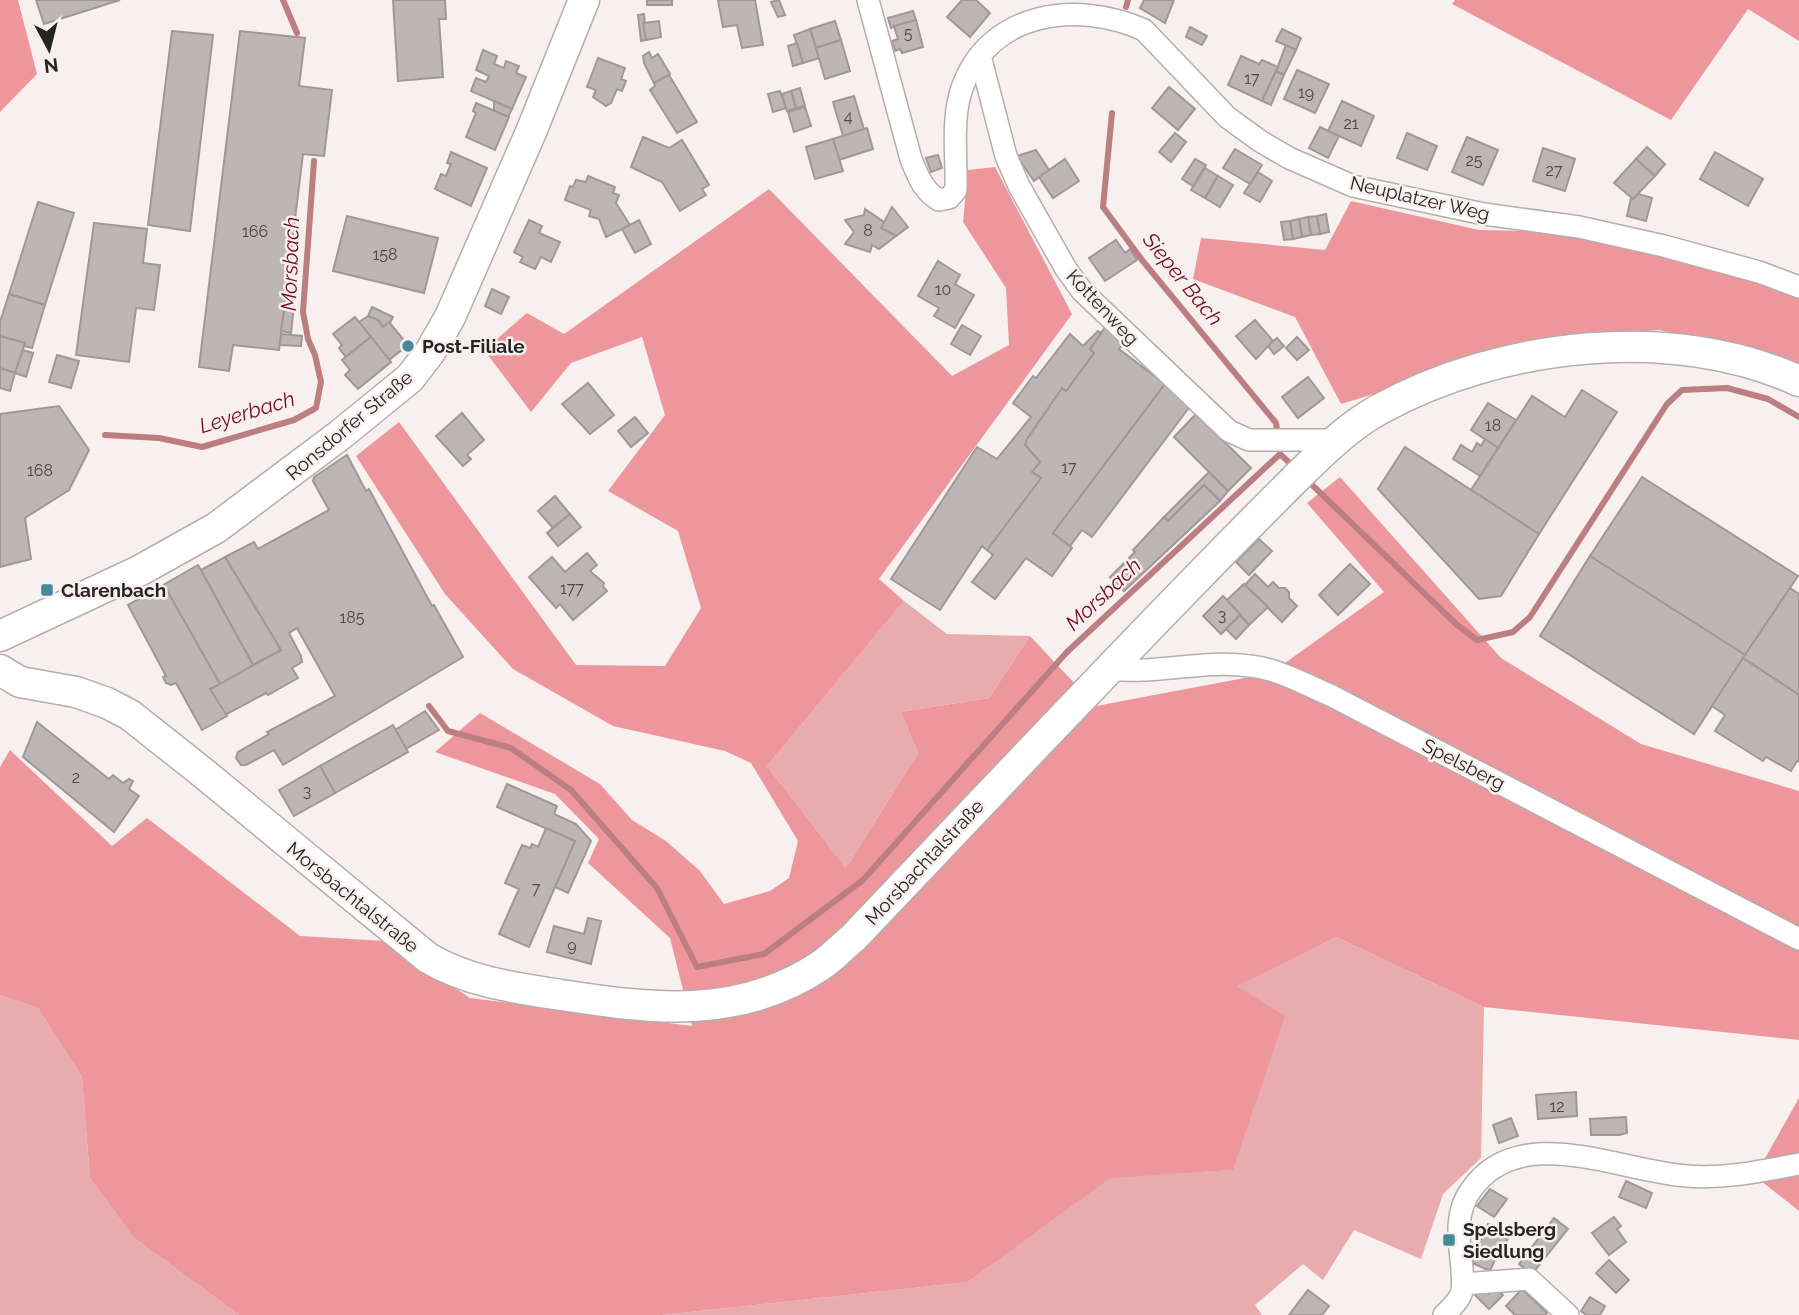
<svg xmlns="http://www.w3.org/2000/svg" width="1799" height="1315" font-family="Raleway,sans-serif">
<style>
.green{fill:#e8acae}
.forest{fill:#ed979c}
.lines{fill:none;stroke-linecap:round;stroke-linejoin:round}
.stream{stroke:#bc7e81;stroke-width:6}
.building{fill:#beb6b6;stroke:#a09898;stroke-width:2}
.street-casing{stroke:#b6adad;stroke-width:24}
.secondary-casing{stroke:#b6adad;stroke-width:33}
.street{stroke:#fff;stroke-width:21}
.secondary{stroke:#fff;stroke-width:30}
.poi-dot{fill:#47889a;stroke:#f8efef;stroke-width:2.5}
.labels{text-anchor:middle;dominant-baseline:central;stroke-width:5;stroke-linejoin:round;paint-order:stroke}
.number-label{font-size:16px;fill:#4d4848}
.street-label{font-size:19px;fill:#272424;stroke:#f8efef}
.poi-label{font-size:19px;font-weight:bold;fill:#272424;stroke:#f8efef;text-anchor:start}
.water-label{font-size:21px;font-style:italic;fill:#740d24;stroke:#f8efef}
</style>
<rect width="100%" height="100%" fill="#f8efef"/>
<g class="green">
<path d="M904 601 947 634 1030 636 989 698 901 712 918 753 846 868 767 766Z"/>
<path d="M1336 937 1484 1007 1481 1158 1443 1194 1421 1259 1354 1230 1323 1280 1303 1264 1255 1305 1262 1315H662L968 1282 1110 1177 1233 1170 1236 986Z"/>
<path d="M0 995 38 1008 82 1077 90 1178 133 1237 239 1315H0Z"/>
</g>
<g class="forest">
<path d="M0 0H18L37 74 0 112Z"/>
<path d="M1455 0H1799V41L1748 9 1671 120 1452 4Z"/>
<path d="M995 167 1072 314 879 579 904 601 767 766 846 868 918 753 901 712 989 698 1030 636 1096 706 1271 673 1384 592 1307 503 1340 477 1501 658 1641 744 1799 791V1040L1484 1007 1336 937 1237 986 1285 1016 1233 1170 1110 1178 968 1282 662 1315H239L133 1237 90 1178 82 1077 38 1008 0 995V767L10 750 112 846 147 818 300 936 385 941 470 998 692 1026 670 938 588 863 599 839 555 794 435 752 480 713 600 784 632 820 666 841 700 871 724 904 770 891 789 878 798 841 751 763 725 751 613 726 513 669 445 594 356 456 399 422 576 665 665 666 701 608 678 531 608 491 665 415 642 337 571 363 531 412 484 350 527 313 564 334 769 189 952 376 1009 345 1006 288 963 222 968 170Z"/>
<path d="M1351 201 1479 230 1574 232 1755 271 1799 298V367L1776 354 1659 330 1545 342 1341 404 1295 317 1193 279 1201 238 1325 250Z"/>
<path d="M1799 1098V1211L1755 1176Z"/>
</g>
<g class="lines">
<g class="stream">
<path d="M283 0 297 33"/>
<path d="M1126 7 1128 0"/>
<path d="M1112 113 1103 207 1142 260 1276 423 1278 438"/>
<path d="M105 435 159 438 202 447 294 420 316 408 321 382 315 355 308 339 303 312 314 161"/>
<path d="M1305 478 1456 624 1477 640 1513 632 1530 617 1667 404 1682 390 1727 388 1768 399 1799 417"/>
<path d="M429 706 448 731 511 748 571 790 657 888 697 967 764 954 863 880 1067 652 1280 454 1295 468"/>
</g>
</g>
<g class="building">
<path d="M36 0H120L44 24Z"/>
<path d="M393 0H445L446 19H439L443 77 398 81Z"/>
<rect x="647" y="0" width="25" height="5"/>
<path d="M718 0H755L763 45 742 48 737 25 723 27Z"/>
<path d="M779 0 785 15 778 17 771 2Z"/>
<path d="M962 0H976L990 13 970 37 947 17Z"/>
<path d="M1144 0H1174L1165 23 1140 8Z"/>
<path d="M913 11 916 20 891 28 888 18Z"/>
<path d="M644 14 646 40 641 41 638 15Z"/>
<path d="M916 20 923 47 902 53 900 49 895 51 892 41 898 39 894 26Z"/>
<path d="M659 21 661 37 646 40 643 23Z"/>
<path d="M835 21 841 40 816 48 810 29Z"/>
<path d="M1190 27 1207 36 1202 45 1186 37Z"/>
<path d="M810 29 819 58 803 63 794 35Z"/>
<path d="M1282 29 1301 38 1296 50 1276 41Z"/>
<path d="M172 31 213 35 190 231 148 225Z"/>
<path d="M240 31 305 38 299 86 332 90 324 156 303 154 279 350 233 345 229 371 199 367Z"/>
<path d="M841 40 850 71 825 79 816 48Z"/>
<path d="M797 43 803 63 793 66 788 46Z"/>
<path d="M1286 45 1296 50 1284 75 1276 71Z"/>
<path d="M483 50 497 56 494 64 504 68 506 61 519 66 516 73 526 77 512 109 471 91 476 78 486 82 489 76 476 70Z"/>
<path d="M649 52 652 58 658 54 670 74 654 83 644 63 643 56Z"/>
<path d="M1241 56 1259 64 1262 60 1278 67 1262 101 1228 85Z"/>
<path d="M598 58 625 68 621 79 626 81 622 91 617 89 611 103 606 106 593 97 596 90 587 87Z"/>
<path d="M1297 70 1329 84 1315 113 1284 99Z"/>
<path d="M1276 71 1284 75 1271 105 1262 101Z"/>
<path d="M669 75 697 122 677 133 650 90 655 86 654 83Z"/>
<path d="M1169 87 1195 109 1178 130 1152 108Z"/>
<path d="M800 88 805 106 796 108 791 91Z"/>
<path d="M780 91 786 108 773 112 768 94Z"/>
<path d="M791 91 796 108 787 111 782 94Z"/>
<path d="M854 96 864 129 843 136 833 102Z"/>
<path d="M494 101 512 109 508 117 494 111Z"/>
<path d="M1342 101 1374 116 1361 146 1328 131Z"/>
<path d="M476 103 509 117 495 150 466 137 476 113 473 111Z"/>
<path d="M805 107 811 126 794 132 788 112Z"/>
<path d="M1320 127 1339 136 1328 158 1309 148Z"/>
<path d="M867 128 873 149 839 160 833 139Z"/>
<path d="M1175 133 1186 142 1171 162 1159 152Z"/>
<path d="M1407 133 1437 146 1427 170 1397 158Z"/>
<path d="M643 137 669 148 682 140 709 185 702 189 706 195 680 211 662 182 631 167Z"/>
<path d="M1467 137 1498 150 1483 185 1452 172Z"/>
<path d="M833 139 843 171 815 179 806 147Z"/>
<path d="M1647 147 1665 164 1655 176 1636 159Z"/>
<path d="M1543 148 1575 159 1565 191 1533 181Z"/>
<path d="M1235 149 1262 165 1250 184 1223 168Z"/>
<path d="M1036 150 1049 170 1034 181 1017 156Z"/>
<path d="M451 152 487 168 471 206 435 189 441 174 446 176 451 164 447 163Z"/>
<path d="M1715 152 1763 179 1748 206 1700 179Z"/>
<path d="M938 155 942 168 931 172 926 158Z"/>
<path d="M1065 159 1079 181 1053 198 1039 177Z"/>
<path d="M1195 159 1206 165 1193 186 1182 179Z"/>
<path d="M1636 159 1655 176 1633 199 1614 183Z"/>
<path d="M1205 168 1218 176 1205 198 1191 190Z"/>
<path d="M1258 172 1272 181 1260 202 1244 193Z"/>
<path d="M588 176 615 187 613 193 619 195 616 203 630 225 606 237 599 219 589 216 591 210 565 200 570 186 573 187 576 180 586 182Z"/>
<path d="M1218 176 1233 185 1220 207 1205 198Z"/>
<path d="M1638 194 1652 198 1646 221 1627 216 1631 198 1633 199Z"/>
<path d="M38 202 74 213 45 305 9 294Z"/>
<path d="M892 207 908 227 896 236 881 228Z"/>
<path d="M865 209 884 222 881 228 896 236 879 249 872 245 870 252 845 244 854 232 845 220 864 215Z"/>
<path d="M1326 214 1329 232 1320 234 1317 216Z"/>
<path d="M347 216 438 238 424 293 333 271Z"/>
<path d="M1317 216 1320 234 1311 235 1308 217Z"/>
<path d="M1308 217 1311 235 1302 237 1299 219Z"/>
<path d="M1299 219 1302 237 1293 239 1290 221Z"/>
<path d="M529 220 542 226 539 233 560 242 551 262 541 257 535 269 520 262 523 257 514 252Z"/>
<path d="M639 220 651 244 635 253 622 229Z"/>
<path d="M1290 221 1293 239 1284 240 1281 222Z"/>
<path d="M94 223 147 229 143 263 160 265 154 310 136 308 129 362 76 355Z"/>
<path d="M1116 240 1125 253 1130 249 1137 260 1105 281 1089 258Z"/>
<path d="M938 261 960 275 955 284 974 295 955 328 934 316 939 308 918 296Z"/>
<path d="M492 289 509 297 501 314 485 306Z"/>
<path d="M9 294 45 305 32 348 24 346 25 343 0 336V322Z"/>
<path d="M285 305 294 306 291 333 281 331Z"/>
<path d="M372 307 393 317 390 323 383 327 378 320 368 316Z"/>
<path d="M368 316 378 320 383 327 389 322 408 345 389 360 359 322Z"/>
<path d="M355 317 371 337 346 357 339 348 342 345 333 334Z"/>
<path d="M1255 320 1273 341 1256 359 1236 336Z"/>
<path d="M962 325 981 336 970 355 951 344Z"/>
<path d="M1106 326 1125 342 1119 349 1165 384 1053 533 1072 548 1052 576 1026 558 995 599 972 582 993 555 987 550 1041 478 1032 472 1040 462 1025 445 1027 439 1062 388 1066 391 1094 353 1090 349Z"/>
<path d="M1098 331 1101 333 1090 349 1094 353 1066 391 1062 388 1027 439 1025 445 1040 462 1032 472 1041 478 987 550 982 546 940 610 891 579 977 447 997 459 1031 417 1013 403 1033 376 1036 378 1070 334 1083 346Z"/>
<path d="M281 334 302 336 301 346 280 345Z"/>
<path d="M0 336 25 343 15 373 0 368Z"/>
<path d="M371 337 391 362 358 389 345 375 350 370 342 360Z"/>
<path d="M1297 337 1309 350 1297 360 1286 348Z"/>
<path d="M1277 338 1284 346 1274 354 1268 346Z"/>
<path d="M23 350 33 353 26 377 15 373Z"/>
<path d="M57 355 79 361 71 388 49 382Z"/>
<path d="M0 368 15 373 10 391 0 388Z"/>
<path d="M1308 377 1324 398 1298 418 1282 397Z"/>
<path d="M588 383 614 415 590 434 562 404Z"/>
<path d="M1165 384 1191 405 1092 537 1082 530 1070 546 1053 533Z"/>
<path d="M1582 390 1617 412 1539 534 1471 490 1532 396 1565 417Z"/>
<path d="M1488 403 1516 420 1498 448 1471 430Z"/>
<path d="M59 406 89 450 69 490 25 518 31 559 0 567V414Z"/>
<path d="M462 413 484 440 467 455 471 459 463 466 436 436Z"/>
<path d="M1196 414 1251 468 1228 491 1174 437Z"/>
<path d="M635 417 648 433 631 447 618 431Z"/>
<path d="M1485 439 1498 448 1480 476 1453 459 1461 445 1472 452 1477 443 1481 446Z"/>
<path d="M1405 447 1539 534 1501 596 1479 599 1378 489Z"/>
<path d="M347 455 366 491 369 489 432 606 434 605 463 657 283 765 274 750 246 765H241L236 758 238 752 269 734 267 732 335 696 297 628 289 633 301 656 302 662 292 668 298 678 268 695 266 693 225 715 210 689 281 650 225 557 254 542 258 549 329 510 313 481 314 477Z"/>
<path d="M1209 472 1228 491 1220 501 1204 485 1168 521 1164 517Z"/>
<path d="M1642 477 1798 576 1745 655 1590 556Z"/>
<path d="M1204 485 1220 501 1124 591 1110 577 1135 552 1133 550 1164 517 1168 521Z"/>
<path d="M555 496 570 514 553 528 538 511Z"/>
<path d="M570 514 581 527 558 546 547 533Z"/>
<path d="M1259 539 1272 551 1249 575 1236 562Z"/>
<path d="M587 553 597 565 590 571 604 583 603 586 607 591 573 620 560 604 556 608 529 577 552 557 565 572Z"/>
<path d="M1590 556 1745 655 1694 734 1540 636Z"/>
<path d="M225 557 281 650 253 665 201 570Z"/>
<path d="M1350 564 1370 584 1338 615 1319 595Z"/>
<path d="M198 565 253 665 220 684 163 585Z"/>
<path d="M1255 574 1268 587 1273 582 1279 588H1285L1289 592V598L1297 606 1282 622 1245 585Z"/>
<path d="M1244 584 1268 607 1249 625 1227 600Z"/>
<path d="M164 585 220 684 210 689 227 716 202 730 176 683 171 685 166 683 163 677 166 676 128 605Z"/>
<path d="M1790 588 1799 594V695L1743 658Z"/>
<path d="M1223 596 1241 615 1221 634 1203 616Z"/>
<path d="M1240 615 1249 625 1236 639 1226 629Z"/>
<path d="M1743 658 1799 695V762L1797 761 1791 771 1766 757 1763 761 1715 731 1725 715 1712 706Z"/>
<path d="M425 711 439 730 406 749 395 730Z"/>
<path d="M37 722 109 779 113 775 123 783 129 779 133 781 129 789 139 796 114 832 23 757Z"/>
<path d="M393 725 408 752 335 793 320 766Z"/>
<path d="M320 766 335 793 294 816 279 790Z"/>
<path d="M507 784 557 806 554 814 576 824 591 841 568 893 555 887 575 841 497 807Z"/>
<path d="M546 828 575 841 529 947 499 934 519 889 505 883 522 845 530 848 532 844 538 847Z"/>
<path d="M588 918 601 921 591 964 547 952 554 926 584 934Z"/>
<path d="M1576 1092 1577 1116 1538 1119 1536 1095Z"/>
<path d="M1626 1117 1627 1133 1619 1135H1591L1590 1119Z"/>
<path d="M1511 1118 1518 1136 1499 1143 1493 1125Z"/>
<path d="M1626 1181 1652 1193 1646 1208 1619 1197Z"/>
<path d="M1490 1189 1507 1199 1494 1217 1477 1206Z"/>
<path d="M1614 1217 1621 1226 1617 1229 1626 1242 1609 1255 1592 1233Z"/>
<path d="M1554 1218 1568 1229 1532 1274 1519 1264Z"/>
<path d="M1488 1224 1510 1234 1503 1249 1506 1250 1502 1258 1497 1255 1490 1271 1470 1262Z"/>
<path d="M1609 1260 1629 1280 1616 1293 1596 1273Z"/>
<path d="M1482 1287 1489 1294 1495 1288 1503 1295 1489 1309 1475 1295Z"/>
<path d="M1522 1289 1547 1313 1545 1315H1515L1506 1306Z"/>
<path d="M1308 1290 1329 1306 1322 1315H1289Z"/>
<path d="M1590 1297 1605 1306 1600 1315H1586L1581 1311Z"/>
</g>
<g class="lines">
<g class="street-casing">
<g id="street">
<path d="M868 0 911 159C918 176 923 191 939 200L949 198 956 190C957 157 951 120 962 88 989 11 1078 0 1144 30L1227 117 1260 141 1289 158 1353 186 1484 214 1579 227 1664 246 1759 272 1799 287"/>
<path d="M980 56 1006 156 1019 186 1066 269 1082 291 1229 431 1249 440H1334"/>
<path d="M1109 669C1156 675 1203 659 1250 666 1279 669 1306 685 1332 696L1799 939"/>
<path d="M1463 1284 1529 1279 1568 1315"/>
<path d="M1444 1315C1450 1309 1458 1302 1461 1294 1464 1286 1462 1277 1462 1268 1459 1241 1454 1213 1471 1190 1519 1120 1621 1172 1687 1176 1725 1179 1762 1171 1799 1164"/>
</g>
</g>
<g class="secondary-casing">
<g id="secondary">
<path d="M0 636 139 571 216 528 340 435 410 378 430 352 450 317 531 132 584 0"/>
<path d="M0 670 20 682 76 692 107 703 130 715 202 772 428 958C469 982 515 988 561 995 653 1009 738 1020 820 966 832 958 842 947 853 938 969 816 1084 694 1202 573 1232 542 1263 511 1294 480 1321 454 1347 427 1380 409 1500 343 1673 323 1799 381"/>
</g>
</g>
<use href="#street" class="street"/>
<use href="#secondary" class="secondary"/>
</g>
<g class="poi-dot">
<circle cx="408" cy="346" r="7"/>
<rect x="40" y="583" width="14" height="14" rx="3.5"/>
<rect x="1442" y="1233" width="14" height="14" rx="3.5"/>
</g>
<g class="labels">
<g class="number-label">
<text x="908" y="33">5</text>
<text x="1252" y="78">17</text>
<text x="1306" y="92">19</text>
<text x="848" y="116">4</text>
<text x="1351" y="123">21</text>
<text x="1474" y="160">25</text>
<text x="1554" y="170">27</text>
<text x="868" y="230">8</text>
<text x="255" y="231">166</text>
<text x="385" y="254">158</text>
<text x="943" y="289">10</text>
<text x="1493" y="425">18</text>
<text x="1069" y="467">17</text>
<text x="40" y="470">168</text>
<text x="572" y="588">177</text>
<text x="1222" y="615">3</text>
<text x="352" y="617">185</text>
<text x="76" y="777">2</text>
<text x="307" y="791">3</text>
<text x="536" y="888">7</text>
<text x="572" y="945">9</text>
<text x="1557" y="1106">12</text>
</g>
<g class="street-label">
<text transform="translate(1420 198) rotate(13)">Neuplatzer Weg</text>
<text transform="translate(1103 307) rotate(47)">Kottenweg</text>
<text transform="translate(349 425) rotate(-40)">Ronsdorfer Straße</text>
<text transform="translate(1464 764) rotate(27)">Spelsberg</text>
<text transform="translate(924 862) rotate(-47)">Morsbachtalstraße</text>
<text transform="translate(353 897) rotate(39)">Morsbachtalstraße</text>
</g>
<g class="poi-label">
<text x="422" y="346">Post-Filiale</text>
<text x="61" y="590">Clarenbach</text>
<text x="1463" y="1229">Spelsberg<tspan x="1463" dy="22">Siedlung</tspan></text>
</g>
<g class="water-label">
<text transform="translate(290 264) rotate(-88)">Morsbach</text>
<text transform="translate(1183 279) rotate(51)">Sieper Bach</text>
<text transform="translate(247 412) rotate(-17)">Leyerbach</text>
<text transform="translate(1103 594) rotate(-43)">Morsbach</text>
</g>
</g>
<g transform="translate(49 49) rotate(173)" stroke="#f8efef" stroke-width="5" paint-order="stroke">
<path d="M0-5L12 26L0 18L-12 26Z" fill="#272424"/>
<text y="-10" font-size="19" font-weight="bold" text-anchor="middle" fill="#272424">N</text>
</g>
</svg>
